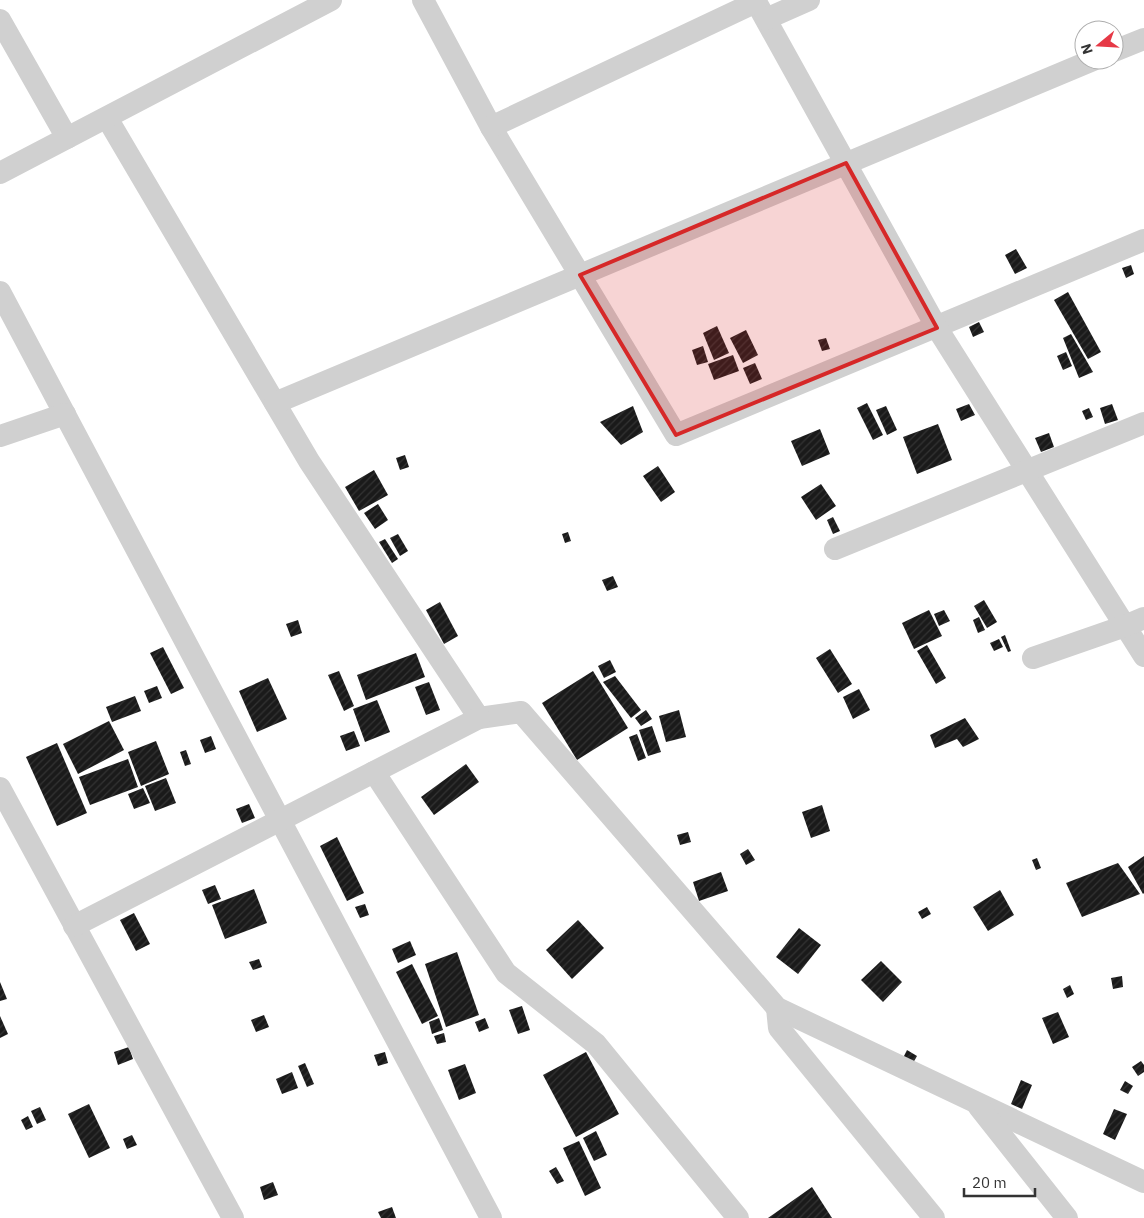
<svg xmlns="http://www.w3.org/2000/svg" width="1144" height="1218" font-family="'IBM Plex Sans',sans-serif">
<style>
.building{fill:url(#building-hatch)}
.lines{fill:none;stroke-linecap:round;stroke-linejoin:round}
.minor{stroke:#d0d0d0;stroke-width:22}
.marked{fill:#d62828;fill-opacity:0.2;stroke:#d62828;stroke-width:4;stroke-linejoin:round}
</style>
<defs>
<pattern id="building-hatch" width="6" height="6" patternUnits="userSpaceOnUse" patternTransform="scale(1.25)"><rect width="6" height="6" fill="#1a1a1a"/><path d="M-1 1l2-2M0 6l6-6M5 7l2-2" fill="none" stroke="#333"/></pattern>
</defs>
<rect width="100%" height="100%" fill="#fff"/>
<g class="building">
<path d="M1016 249 1027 268 1015 274 1005 255Z"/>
<path d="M1131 265 1134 274 1126 278 1122 268Z"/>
<path d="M1068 292 1101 352 1088 359 1054 300Z"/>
<path d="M979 322 984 332 973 337 969 327Z"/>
<path d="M717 326 729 353 714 360 703 333Z"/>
<path d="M746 330 758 355 743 363 730 338Z"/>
<path d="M1071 334 1093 372 1079 378 1063 338Z"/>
<path d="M826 338 830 349 822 351 818 340Z"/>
<path d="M703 346 708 362 697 365 692 350Z"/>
<path d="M1066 352 1072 366 1063 370 1057 356Z"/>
<path d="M733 355 739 371 714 380 708 364Z"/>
<path d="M755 363 762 379 750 384 743 368Z"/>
<path d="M867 403 883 435 873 440 857 408Z"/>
<path d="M969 404 975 415 961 421 956 409Z"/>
<path d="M1112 404 1118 420 1105 424 1100 408Z"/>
<path d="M633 406 643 432 621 445 600 422Z"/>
<path d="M886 406 897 430 887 435 876 410Z"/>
<path d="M1089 408 1093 417 1086 420 1082 411Z"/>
<path d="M938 424 952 460 917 474 903 437Z"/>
<path d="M820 429 830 454 802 466 791 441Z"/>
<path d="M1049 433 1054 447 1041 452 1035 438Z"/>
<path d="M405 455 409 467 400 470 396 458Z"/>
<path d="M658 466 675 492 661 502 643 476Z"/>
<path d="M374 470 388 495 359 511 345 487Z"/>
<path d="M821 484 836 506 816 520 801 497Z"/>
<path d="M378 504 388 520 375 529 364 513Z"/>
<path d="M833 517 840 531 833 534 827 520Z"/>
<path d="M568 532 571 541 565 543 562 534Z"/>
<path d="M398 534 408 551 400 556 390 538Z"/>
<path d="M385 539 398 559 392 563 379 542Z"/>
<path d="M613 576 618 587 607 591 602 580Z"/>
<path d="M984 600 997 622 987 628 974 606Z"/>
<path d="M440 602 458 636 444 644 426 610Z"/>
<path d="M929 610 942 636 914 649 902 623Z"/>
<path d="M944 610 950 621 939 626 934 614Z"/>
<path d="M979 617 985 630 978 633 973 620Z"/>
<path d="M298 620 302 633 291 637 286 624Z"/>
<path d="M1005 635 1011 651 1008 652 1001 637Z"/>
<path d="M999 639 1003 647 994 651 990 643Z"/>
<path d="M927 645 946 678 936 684 917 651Z"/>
<path d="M163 647 184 688 171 694 150 653Z"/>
<path d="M830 649 852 684 838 693 816 658Z"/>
<path d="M416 653 425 677 366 700 357 675Z"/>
<path d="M610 660 616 672 604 678 598 666Z"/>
<path d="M339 671 354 706 344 711 328 675Z"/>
<path d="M593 671 628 728 577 760 542 703Z"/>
<path d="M615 676 641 710 631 718 603 682Z"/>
<path d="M268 678 287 719 257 732 239 691Z"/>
<path d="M429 682 440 710 426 715 415 687Z"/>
<path d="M157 686 162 698 149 703 144 691Z"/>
<path d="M859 689 870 710 853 719 843 697Z"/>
<path d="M135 696 141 711 112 722 106 707Z"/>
<path d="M377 700 390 732 365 742 353 709Z"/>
<path d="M646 710 652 719 641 726 635 718Z"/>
<path d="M679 710 686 737 666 742 659 716Z"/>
<path d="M965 718 979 739 963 747 957 739 935 748 930 735Z"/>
<path d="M109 721 124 750 78 774 63 744Z"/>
<path d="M652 726 661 752 648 756 639 730Z"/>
<path d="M354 731 360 746 346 751 340 736Z"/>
<path d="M637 734 646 758 638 761 629 737Z"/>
<path d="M211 736 216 749 205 753 200 740Z"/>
<path d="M156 741 169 774 141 786 128 752Z"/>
<path d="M57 743 87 813 57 826 26 757Z"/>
<path d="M186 750 191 764 185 766 180 752Z"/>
<path d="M128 759 138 787 90 805 79 777Z"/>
<path d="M466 764 479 782 434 815 421 797Z"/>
<path d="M166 778 176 803 155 811 145 786Z"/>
<path d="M143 788 150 803 134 809 128 794Z"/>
<path d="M249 804 255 818 242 823 236 809Z"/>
<path d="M822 805 830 831 811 838 802 812Z"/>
<path d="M688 832 691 842 680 845 677 835Z"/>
<path d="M337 837 364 893 347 901 320 846Z"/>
<path d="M748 849 755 860 746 865 740 854Z"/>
<path d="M1144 856V893L1143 894 1128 867Z"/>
<path d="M1037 858 1041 868 1036 870 1032 860Z"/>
<path d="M1118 863 1140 894 1082 917 1066 883Z"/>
<path d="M721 872 728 891 699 901 693 882Z"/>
<path d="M215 885 221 899 208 904 202 890Z"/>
<path d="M254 889 267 923 225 939 212 905Z"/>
<path d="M1000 890 1014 915 988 931 973 907Z"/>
<path d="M365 904 369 915 360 918 355 907Z"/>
<path d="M927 907 931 914 922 919 918 912Z"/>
<path d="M134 913 150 944 136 951 120 920Z"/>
<path d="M578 920 604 948 572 979 546 950Z"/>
<path d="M799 928 821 945 798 974 776 957Z"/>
<path d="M410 941 416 955 398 963 392 949Z"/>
<path d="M457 952 479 1015 446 1027 425 964Z"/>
<path d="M259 959 262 967 253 970 249 962Z"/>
<path d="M881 961 902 982 883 1002 861 980Z"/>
<path d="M412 964 438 1016 422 1024 396 972Z"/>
<path d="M1122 976 1123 987 1113 989 1111 978Z"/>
<path d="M0 982 7 999 0 1001Z"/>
<path d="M1070 985 1074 994 1067 998 1063 989Z"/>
<path d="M522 1006 530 1030 518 1034 509 1010Z"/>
<path d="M1058 1012 1069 1037 1053 1044 1042 1018Z"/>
<path d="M264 1015 269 1027 256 1032 251 1020Z"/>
<path d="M0 1016 8 1034 0 1038Z"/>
<path d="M439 1018 443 1030 432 1034 429 1022Z"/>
<path d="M485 1018 489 1028 479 1032 475 1022Z"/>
<path d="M444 1033 446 1042 437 1044 434 1036Z"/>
<path d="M129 1047 133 1059 118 1065 114 1052Z"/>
<path d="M907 1050 917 1056 913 1063 903 1058Z"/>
<path d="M385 1052 388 1063 378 1066 374 1055Z"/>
<path d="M586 1052 619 1114 576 1137 543 1075Z"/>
<path d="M1141 1061 1144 1065V1072L1138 1076 1132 1067Z"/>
<path d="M305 1063 314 1084 307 1087 298 1066Z"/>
<path d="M465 1064 476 1093 459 1100 448 1070Z"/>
<path d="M292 1072 298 1088 282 1094 276 1079Z"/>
<path d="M1021 1080 1032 1085 1022 1109 1011 1104Z"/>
<path d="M1125 1081 1133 1086 1128 1094 1120 1090Z"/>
<path d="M89 1104 110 1148 89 1158 68 1114Z"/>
<path d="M40 1107 46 1120 37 1124 31 1111Z"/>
<path d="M1114 1109 1127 1114 1115 1140 1103 1134Z"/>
<path d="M28 1116 33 1127 26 1130 21 1120Z"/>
<path d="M596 1131 607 1155 594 1161 583 1138Z"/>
<path d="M132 1135 137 1145 127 1149 123 1139Z"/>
<path d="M579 1141 601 1188 585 1196 563 1148Z"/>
<path d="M556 1167 564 1181 557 1184 549 1171Z"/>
<path d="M273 1182 278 1195 264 1200 260 1187Z"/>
<path d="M812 1187 832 1218H768Z"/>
<path d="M392 1207 396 1218H381L378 1212Z"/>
</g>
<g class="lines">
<g class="minor">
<path d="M423 0 491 127 676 435 1144 240"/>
<path d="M755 0 937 328 1144 656"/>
<path d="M766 19 809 0"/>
<path d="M0 20 67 138"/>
<path d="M1114 51 1144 39"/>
<path d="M107 118 309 461 479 718 521 712 777 1008 1144 1182"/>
<path d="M491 127 756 2"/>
<path d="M0 173 331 0"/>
<path d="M0 292 491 1218"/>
<path d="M275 403 1093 60"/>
<path d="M0 436 65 414"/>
<path d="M835 549 1144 423"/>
<path d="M1033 658 1125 626 1144 618"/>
<path d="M374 772 506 973 596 1044 738 1218"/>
<path d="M0 788 233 1218"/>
<path d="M74 926 479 718"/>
<path d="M777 1008 779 1028 934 1218"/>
<path d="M979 1107 1067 1218"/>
</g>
</g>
<path class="marked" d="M846 163 937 328 676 435 580 275Z"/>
<g transform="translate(1099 45) rotate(252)"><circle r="24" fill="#ffffff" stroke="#adadad"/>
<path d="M0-4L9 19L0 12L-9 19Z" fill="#e63946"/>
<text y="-8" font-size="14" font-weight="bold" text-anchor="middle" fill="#333333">N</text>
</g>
<path d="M964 1188v8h71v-8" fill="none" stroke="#333333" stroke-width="2.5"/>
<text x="972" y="1188" font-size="15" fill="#333333" stroke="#ffffff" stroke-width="4" paint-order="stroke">20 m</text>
</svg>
